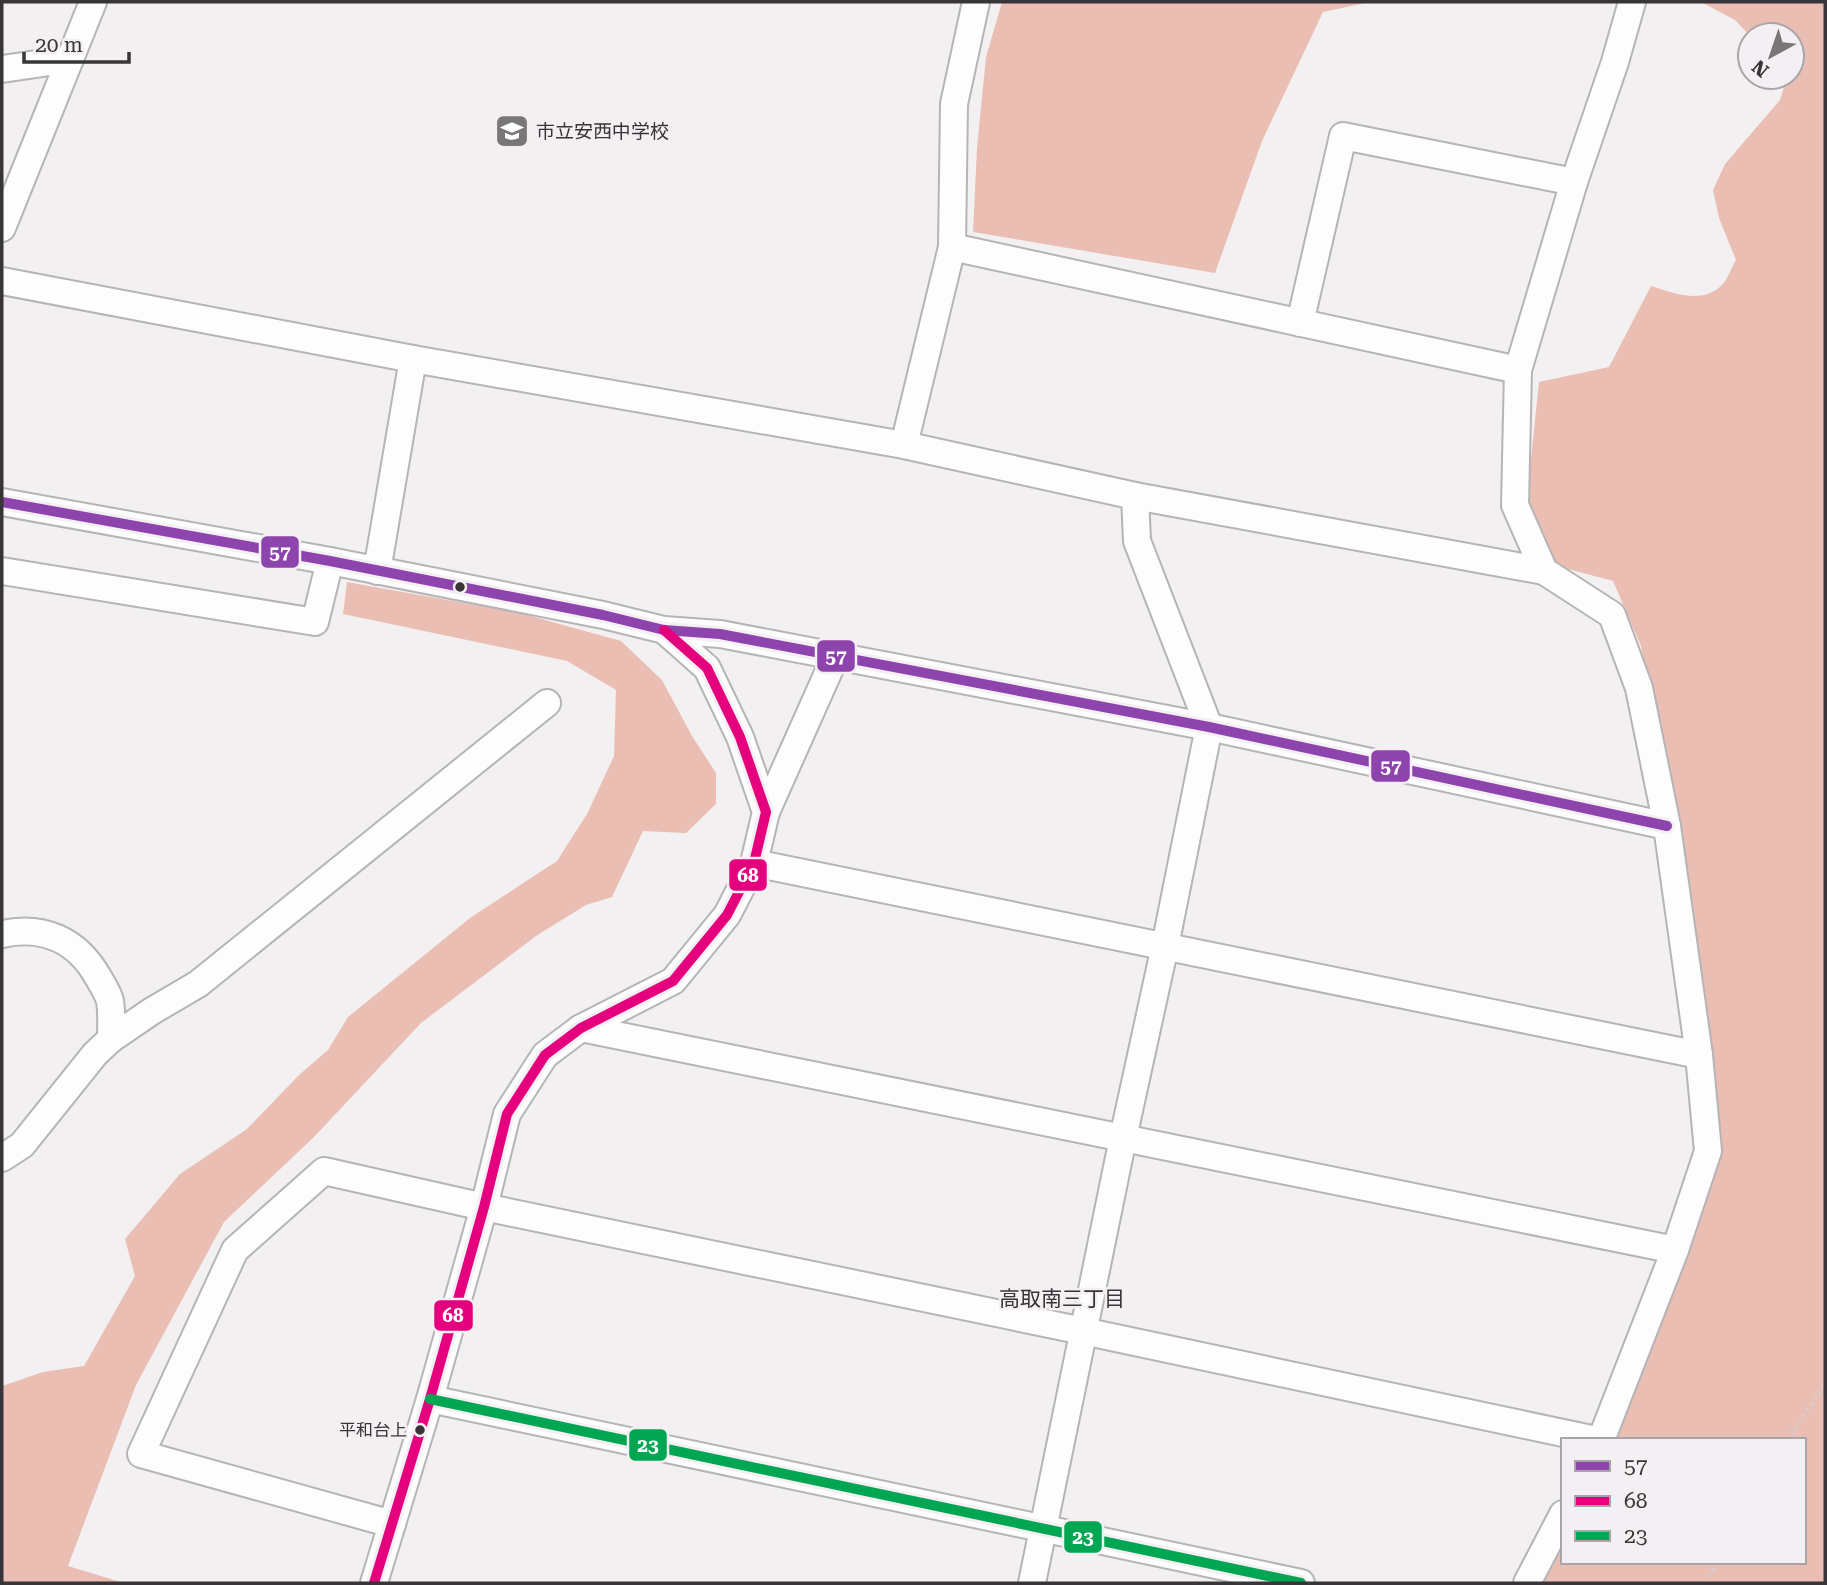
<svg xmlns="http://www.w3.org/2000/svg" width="1827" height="1585" font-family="'Roboto Serif','Noto Sans JP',serif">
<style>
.forest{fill:#ebbeb3}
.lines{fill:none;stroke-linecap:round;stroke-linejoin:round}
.street-casing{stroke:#b6b4b6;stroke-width:30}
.path{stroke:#d1d0d1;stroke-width:4.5;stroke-dasharray:2 5;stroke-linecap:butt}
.street{stroke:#fdfdfd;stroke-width:26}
.bus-1-casing{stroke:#f4eff3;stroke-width:16}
.bus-2-casing{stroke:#f4eff3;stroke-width:16}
.bus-3-casing{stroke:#f4eff3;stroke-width:16}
.bus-1{stroke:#8e44ad;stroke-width:10}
.bus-2{stroke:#e5007d;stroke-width:10}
.bus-3{stroke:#00a651;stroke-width:10}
.bus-dot{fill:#373537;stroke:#f4eff3;stroke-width:2.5}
.labels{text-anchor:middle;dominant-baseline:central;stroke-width:5;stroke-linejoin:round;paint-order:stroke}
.bus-label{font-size:17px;fill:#373537;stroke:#f4eff3;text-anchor:end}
.poi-label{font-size:19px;fill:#373537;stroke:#f4eff3;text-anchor:start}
.neighbourhood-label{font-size:21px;fill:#373537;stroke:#f4eff3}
.line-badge{stroke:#f4eff3;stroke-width:2.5}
.badge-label{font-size:19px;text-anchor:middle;font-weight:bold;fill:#fff}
</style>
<rect width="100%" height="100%" fill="#f3f0f2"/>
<g class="forest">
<path d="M1002 2H1370L1323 12 1262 141 1215 273 973 232 977 148 986 57Z"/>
<path d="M1701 2H1825V1583H1540L1563 1529V1562H1804V1440H1600L1716 1163 1714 1062 1641 646 1613 581 1553 565 1526 507 1539 382 1609 367 1651 286C1674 293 1702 305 1722 285 1728 279 1731 268 1736 260L1719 218 1713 190 1725 164 1780 100 1787 77H1792V35H1750V36L1735 20Z"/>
<path d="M347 582 520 613 621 641 662 680 692 736 716 773V804L686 833 643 831 612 897 586 905 536 936 421 1023 314 1137 224 1222 136 1385 68 1566 124 1583H2V1386L43 1372 84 1366 135 1276 125 1239 180 1174 247 1129 299 1075 328 1050 348 1017 470 918 557 861 587 814 614 756 616 690 567 661 343 614Z"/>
</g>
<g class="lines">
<g class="street-casing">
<g id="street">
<path d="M2 69 70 59"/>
<path d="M2 228 93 2"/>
<path d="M952 247 1518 370"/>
<path d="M2 281 413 359 904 445 1135 496 1544 571"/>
<path d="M1300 323 1343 136 1574 182"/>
<path d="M904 445 952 247 954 104 976 2"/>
<path d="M2 502 330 561 603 615 664 630 720 634 1209 727 1667 826"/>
<path d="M2 571 315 622 330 561"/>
<path d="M377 571 413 359"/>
<path d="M766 812 836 655"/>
<path d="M754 863 1699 1055"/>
<path d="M2 934C43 925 77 940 98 977 102 984 108 993 110 1001 112 1013 111 1027 111 1039L95 1054 22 1145 2 1158"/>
<path d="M581 1028 1675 1250"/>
<path d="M111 1039 152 1011 198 984 547 703"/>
<path d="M430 1399 1301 1583"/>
<path d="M1601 1440 1675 1250 1708 1151 1699 1055 1667 826 1639 688 1612 615 1544 571 1515 505 1518 370 1574 182 1615 62 1632 2"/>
<path d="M392 1524 141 1454 235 1250 324 1171 484 1207 1083 1331 1596 1440"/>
<path d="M374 1583 430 1399 484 1207 507 1114 545 1055 581 1028 673 981 727 915 754 863 766 812 740 737 707 668 664 630"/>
<path d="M1032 1583 1123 1138 1165 946 1209 727 1137 541 1135 496"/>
<path d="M1527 1583 1563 1514"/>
</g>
</g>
<g class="path">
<path d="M1788 1440 1825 1383"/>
<path d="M1706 1583 1717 1562"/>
</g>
<use href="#street" class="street"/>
<g class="bus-1-casing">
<path id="bus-1" d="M2 502 330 561 603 615 664 630 720 634 1209 727 1667 826"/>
</g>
<g class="bus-2-casing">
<path id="bus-2" d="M374 1583 430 1399 484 1207 507 1114 545 1055 581 1028 673 981 727 915 754 863 766 812 740 737 707 668 664 630"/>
</g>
<g class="bus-3-casing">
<path id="bus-3" d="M430 1399 1301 1583"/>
</g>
<use href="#bus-1" class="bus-1"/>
<use href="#bus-2" class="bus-2"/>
<use href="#bus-3" class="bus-3"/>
</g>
<defs>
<g id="school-square" transform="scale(1.75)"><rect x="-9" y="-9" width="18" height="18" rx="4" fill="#797678" stroke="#f4eff3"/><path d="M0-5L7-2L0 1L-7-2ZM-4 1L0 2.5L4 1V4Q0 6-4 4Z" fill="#fff"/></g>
</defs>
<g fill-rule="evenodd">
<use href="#school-square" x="512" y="131"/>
</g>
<g class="bus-dot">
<circle cx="460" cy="587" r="6"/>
<circle cx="420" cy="1430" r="6"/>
</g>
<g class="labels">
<g class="bus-label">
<text x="407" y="1430">平和台上</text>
</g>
<g class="poi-label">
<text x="536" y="131">市立安西中学校</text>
</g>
<g class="neighbourhood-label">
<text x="1062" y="1299">高取南三丁目</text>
</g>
</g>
<g class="line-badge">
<rect x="260" y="535" width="40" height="34" rx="7" fill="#8e44ad"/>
<rect x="816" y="639" width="40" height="34" rx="7" fill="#8e44ad"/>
<rect x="1370" y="749" width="41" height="34" rx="7" fill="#8e44ad"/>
<rect x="728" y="858" width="40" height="34" rx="7" fill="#e5007d"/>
<rect x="433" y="1299" width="41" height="33" rx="7" fill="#e5007d"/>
<rect x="628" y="1428" width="40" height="34" rx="7" fill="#00a651"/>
<rect x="1063" y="1520" width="40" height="34" rx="7" fill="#00a651"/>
</g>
<g class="badge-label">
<text x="280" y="559">57</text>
<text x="836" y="663">57</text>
<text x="1391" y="773">57</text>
<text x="748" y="882">68</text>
<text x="453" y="1322">68</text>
<text x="648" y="1452">23</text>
<text x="1083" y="1544">23</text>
</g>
<rect width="1827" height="1585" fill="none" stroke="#373537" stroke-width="7"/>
<rect x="1561" y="1438" width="245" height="126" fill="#f4eff3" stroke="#a8a5a8" stroke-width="2"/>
<rect x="1575" y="1461" width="35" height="10" fill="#8e44ad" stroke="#a8a5a8" stroke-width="2"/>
<text x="1624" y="1473" font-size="21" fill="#373537">57</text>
<rect x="1575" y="1496" width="35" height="10" fill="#e5007d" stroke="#a8a5a8" stroke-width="2"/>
<text x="1624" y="1508" font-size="21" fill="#373537">68</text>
<rect x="1575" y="1531" width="35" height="10" fill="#00a651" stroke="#a8a5a8" stroke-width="2"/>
<text x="1624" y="1543" font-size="21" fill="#373537">23</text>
<g transform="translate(1771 56) rotate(220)"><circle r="33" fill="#f4eff3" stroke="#a8a5a8" stroke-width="2"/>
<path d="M0-5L12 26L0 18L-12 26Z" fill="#797678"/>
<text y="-10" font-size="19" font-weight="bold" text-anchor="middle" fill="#373537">N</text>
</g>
<path d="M24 52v10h105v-10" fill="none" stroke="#373537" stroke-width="3.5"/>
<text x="35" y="52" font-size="21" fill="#373537" stroke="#f4eff3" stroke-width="5" paint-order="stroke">20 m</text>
</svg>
